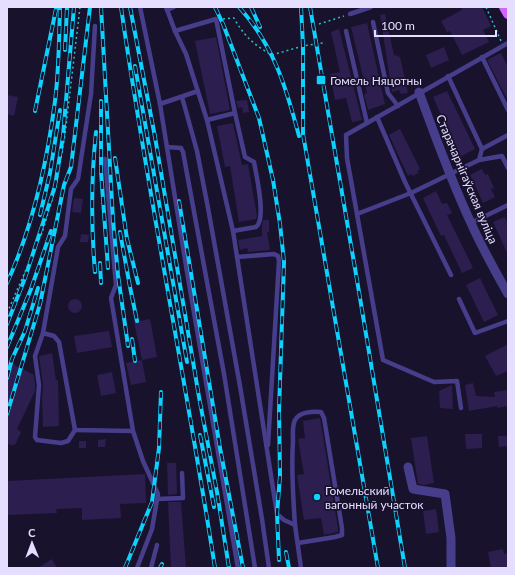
<svg xmlns="http://www.w3.org/2000/svg" width="515" height="575" font-family="Lato,sans-serif">
<style>
.building{fill:#2c1e4e}
.lines{fill:none;stroke-linecap:round;stroke-linejoin:round}
.path{stroke:#32bcbf;stroke-width:1.5;stroke-dasharray:2 3;stroke-linecap:butt}
.service{stroke:#473e8b;stroke-width:4.5}
.minor{stroke:#473e8b;stroke-width:9}
.primary{stroke:#d166fe;stroke-width:10}
.rail-casing{stroke:#0cd2fd;stroke-width:4}
.rail{stroke:#19122d;stroke-width:2.5;stroke-dasharray:8;stroke-linecap:butt}
.poi-dot{fill:#0cd2fd;stroke:#19122d;stroke-width:1.5}
.labels{text-anchor:middle;dominant-baseline:central;stroke-width:3.5;stroke-linejoin:round;paint-order:stroke}
.poi-label{font-size:12px;fill:#e5deff;stroke:#19122d;text-anchor:start}
.street-label{font-size:12px;fill:#e5deff;stroke:#19122d}
</style>
<rect width="100%" height="100%" fill="#19122d"/>
<g class="building">
<path d="M461 7H482L491 26 483 30 489 42 462 55 450 31 447 32 441 21 462 10Z"/>
<path d="M385 14 394 55 400 57 408 93 401 94 399 90 392 92 380 15Z"/>
<path d="M367 23 385 104 368 110 364 94 367 93 351 27Z"/>
<path d="M339 29 362 120 352 122 346 98 335 100 330 74 340 72 331 32Z"/>
<path d="M216 37 230 110 210 114 195 41Z"/>
<path d="M444 47 449 60 431 68 426 55Z"/>
<path d="M501 53 508 67V101L487 60Z"/>
<path d="M447 91 475 149 460 157 433 97Z"/>
<path d="M7 95 18 97 14 116 7 114Z"/>
<path d="M247 100 249 112 243 113 242 107 238 108 236 101Z"/>
<path d="M233 123 242 165 248 164 257 216 256 219 239 222 230 166 225 167 217 126Z"/>
<path d="M400 129 420 169 417 171 419 173 412 176 411 174 408 176 389 135Z"/>
<path d="M482 169 485 175 488 174 494 188 491 189 495 197 483 203 470 175Z"/>
<path d="M436 191 442 204 447 203 452 213 447 215 473 268 462 273 444 235 441 236 423 198Z"/>
<path d="M74 198 83 199 81 213 72 212Z"/>
<path d="M505 217 508 225V255L493 222Z"/>
<path d="M263 220H269V232H267L270 250 248 252 247 248 240 250 238 240 262 236V226Z"/>
<path d="M81 234 89 235 88 242H80Z"/>
<path d="M480 278 498 315 484 322 466 285Z"/>
<circle cx="75" cy="306" r="7"/>
<path d="M150 319 157 357 142 360 134 322Z"/>
<path d="M109 331 112 347 77 353 74 336Z"/>
<path d="M508 344V371L496 376 485 356Z"/>
<path d="M52 353 56 380H58L59 426 43 427 42 398 43 385 39 356Z"/>
<path d="M142 360 146 382 131 385 126 363Z"/>
<path d="M7 361 34 375 35 385V391L17 429 21 432 15 445 13 444 12 446 7 443Z"/>
<path d="M112 372 116 393 101 396 97 375Z"/>
<path d="M473 383 476 396 495 397 494 392 508 390V406L497 408V406L469 411 465 385Z"/>
<path d="M452 385 453 409 440 408 439 391Z"/>
<path d="M320 418 338 528V532L324 535 321 518 304 520 297 475 304 474 298 439 305 438 303 421Z"/>
<path d="M465 434H482V448L466 449Z"/>
<path d="M427 436 434 483 424 485 418 484 411 438Z"/>
<path d="M498 436H508V446L499 447Z"/>
<path d="M106 439 105 447H98V440Z"/>
<rect x="79" y="441" width="7" height="7"/>
<path d="M167 463H176L177 494 168 495Z"/>
<path d="M145 474 146 503 120 504 121 518 82 520V508L56 509 57 513 7 515V481Z"/>
<path d="M168 502H181L186 568H171Z"/>
<path d="M436 509 439 532 426 534 423 511Z"/>
<path d="M503 549 504 554 508 553V568H491L488 552Z"/>
<path d="M52 559 57 568H38Z"/>
</g>
<g class="lines">
<g class="path">
<path d="M486 7 501 41"/>
<path d="M223 19 234 18C243 35 255 46 272 55L303 46 323 43"/>
<path d="M319 24 344 16"/>
<path d="M7 313 42 233 56 187 65 135 80 7"/>
</g>
<g class="service">
<path d="M140 7 160 104 198 91"/>
<path d="M166 7 175 31 186 54 207 120 233 231 277 514 284 520 295 525 301 568"/>
<path d="M167 10 174 7"/>
<path d="M350 14 371 7"/>
<path d="M373 22 388 93 398 106"/>
<path d="M95 26 91 94 78 179 71 189 65 236 58 247 43 333 54 336 59 342 75 430 133 431"/>
<path d="M175 31 216 19 235 113 245 157 254 162C256 174 267 219 256 227L233 231"/>
<path d="M346 31 367 123"/>
<path d="M482 57 508 110"/>
<path d="M448 76 482 149 508 135"/>
<path d="M182 97 197 151 208 208 240 386 262 519 269 568"/>
<path d="M160 104 187 272 238 568"/>
<path d="M377 117 405 182 451 275"/>
<path d="M207 120 235 113"/>
<path d="M167 147 181 148 183 152 224 374 255 568"/>
<path d="M105 159 116 285 111 298 133 431 143 461 158 494 152 529 137 568"/>
<path d="M479 160 502 156 508 168"/>
<path d="M357 214 411 193 479 160 482 149"/>
<path d="M471 223 508 205"/>
<path d="M237 257 274 254 278 256 279 261 268 445"/>
<path d="M459 299 475 333 508 321"/>
<path d="M43 333 35 356 39 385 35 437 37 440 61 443 68 441 75 430"/>
<path d="M461 408 457 381 434 382 383 360 347 158 346 135 508 43"/>
<path d="M157 499 183 498 182 473"/>
<path d="M295 525C293 497 291 469 293 441 293 434 292 426 295 420 299 412 313 411 321 412L324 418 342 528V535L335 537 298 543"/>
<path d="M151 568 157 545"/>
</g>
<g class="minor">
<path d="M419 92C435 136 451 181 471 223 482 248 495 271 508 294"/>
<path d="M408 467 413 489 445 494 451 538V568"/>
</g>
<path class="primary" d="M504 7 508 14"/>
<g class="rail-casing">
<g id="rail">
<path d="M101 7 113 220 118 275 128 346"/>
<path d="M121 7C148 195 186 381 215 568"/>
<path d="M130 7 155 137 199 397 217 492 229 568"/>
<path d="M215 7 223 24 259 118 273 180 280 224 284 262 279 411 280 476 277 514 279 560"/>
<path d="M239 7C274 46 286 87 299 136"/>
<path d="M251 7 260 27"/>
<path d="M301 7 303 46V134L378 568"/>
<path d="M310 7 357 280 405 568"/>
<path d="M65 50 67 7"/>
<path d="M135 66 187 362"/>
<path d="M101 101V171L108 268"/>
<path d="M35 111 56 9"/>
<path d="M115 158 127 239 138 283"/>
<path d="M179 201 220 448 243 568"/>
<path d="M40 215 50 173 60 110"/>
<path d="M120 232 130 287 137 321"/>
<path d="M100 263 101 283"/>
<path d="M95 272C91 225 91 179 96 132"/>
<path d="M7 283C33 226 47 163 55 101 59 70 59 38 60 7"/>
<path d="M7 324 25 278 55 186 63 136 74 7"/>
<path d="M132 339 135 361"/>
<path d="M7 347 31 289 51 231"/>
<path d="M7 378 12 359 25 331 38 288"/>
<path d="M7 414 40 304 64 185 71 167 90 7"/>
<path d="M200 435 214 507"/>
<path d="M286 552 289 568"/>
<path d="M125 568 152 502 159 448 161 392"/>
<path d="M160 568 162 564"/>
</g>
</g>
<use href="#rail" class="rail"/>
</g>
<g class="poi-dot">
<rect x="316" y="75" width="10" height="10" rx="2"/>
<circle cx="317" cy="497" r="4"/>
</g>
<g class="labels">
<g class="poi-label">
<text x="330" y="80">Гомель Няцотны</text>
<text x="325" y="490">Гомельский<tspan x="325" dy="14">вагонный участок</tspan></text>
</g>
<g class="street-label">
<text transform="translate(467 179) rotate(67)">Старачарнігаўская вуліца</text>
</g>
</g>
<rect width="515" height="575" fill="none" stroke="#e5deff" stroke-width="16"/>
<g transform="translate(32 543) rotate(359)" stroke="#19122d" stroke-width="3" paint-order="stroke">
<path d="M0-3L7 15L0 10L-7 15Z" fill="#e5deff"/>
<text y="-6" font-size="11" font-weight="bold" text-anchor="middle" fill="#e5deff">С</text>
</g>
<path d="M375 30v6h121v-6" fill="none" stroke="#e5deff" stroke-width="2"/>
<text x="381" y="30" font-size="12" fill="#e5deff" stroke="#19122d" stroke-width="3" paint-order="stroke">100 m</text>
</svg>
